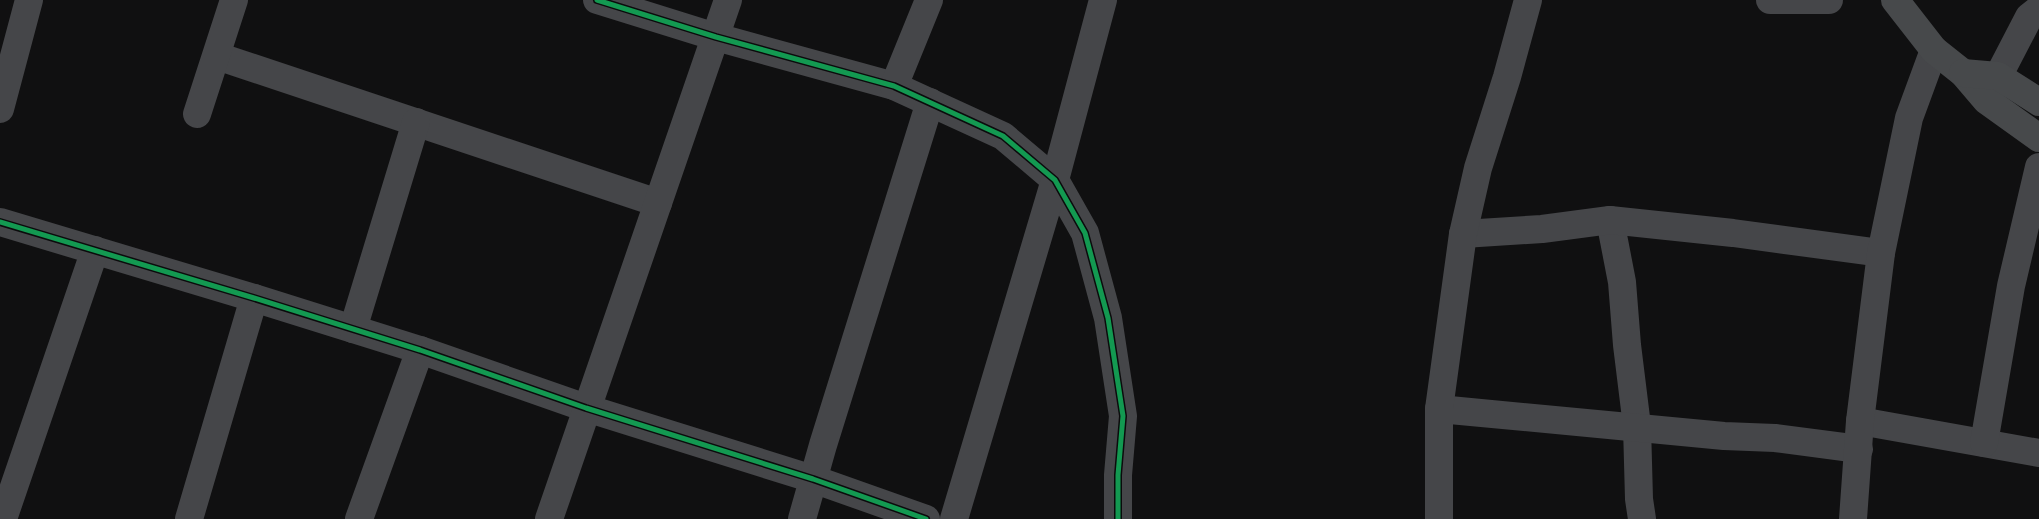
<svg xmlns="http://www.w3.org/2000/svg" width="2039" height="519" font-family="'Fira Sans Condensed',sans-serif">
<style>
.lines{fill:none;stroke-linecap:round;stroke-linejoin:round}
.minor{stroke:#454649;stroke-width:28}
.primary{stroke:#47494b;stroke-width:28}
.cycleway-casing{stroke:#0b0b0c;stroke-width:8}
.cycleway{stroke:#139951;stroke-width:5}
</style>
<rect width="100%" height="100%" fill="#101011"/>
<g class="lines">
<g class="minor">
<path d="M597 0 716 37 894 86 1003 136 1055 180 1085 233 1108 318 1123 416 1118 475V519"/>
<path d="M1770 0H1829"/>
<path d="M217 56 658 203"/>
<path d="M894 86 929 0"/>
<path d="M1987 98 2029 17 2039 9"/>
<path d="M0 109 29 0"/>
<path d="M197 114 234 0"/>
<path d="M1610 220 1622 282 1627 345 1637 426 1639 499 1642 519"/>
<path d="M0 222 254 298 420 350 586 408 813 479 926 519"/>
<path d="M1463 234 1542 229 1610 220 1733 233 1881 253"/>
<path d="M353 329 416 122"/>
<path d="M1439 409 1724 436 1775 438 1859 449"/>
<path d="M1860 421 2039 453"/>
<path d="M1984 443 2011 286 2039 167"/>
<path d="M3 519 95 250"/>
<path d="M189 519 254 298"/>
<path d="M359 519 420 350"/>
<path d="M549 519 728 0"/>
<path d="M802 519 823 445 930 102"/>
<path d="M954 519 1055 180 1103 0"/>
<path d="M1439 519V409L1463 234 1478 168 1507 77 1528 0"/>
<path d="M1853 519 1860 421 1881 253 1909 118 1934 50"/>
</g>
<g class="primary">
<path d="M1895 0 1934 50 1963 73 1986 100 2039 138"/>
<path d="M1963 73 1998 76 2039 102"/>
</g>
<g class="cycleway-casing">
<g id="cycleway">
<path d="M597 0 716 37 894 86 1003 136 1055 180 1085 233 1108 318 1123 416 1118 475V519"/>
<path d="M0 222 254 298 420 350 586 408 813 479 926 519"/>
</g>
</g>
<use href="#cycleway" class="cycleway"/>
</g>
</svg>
